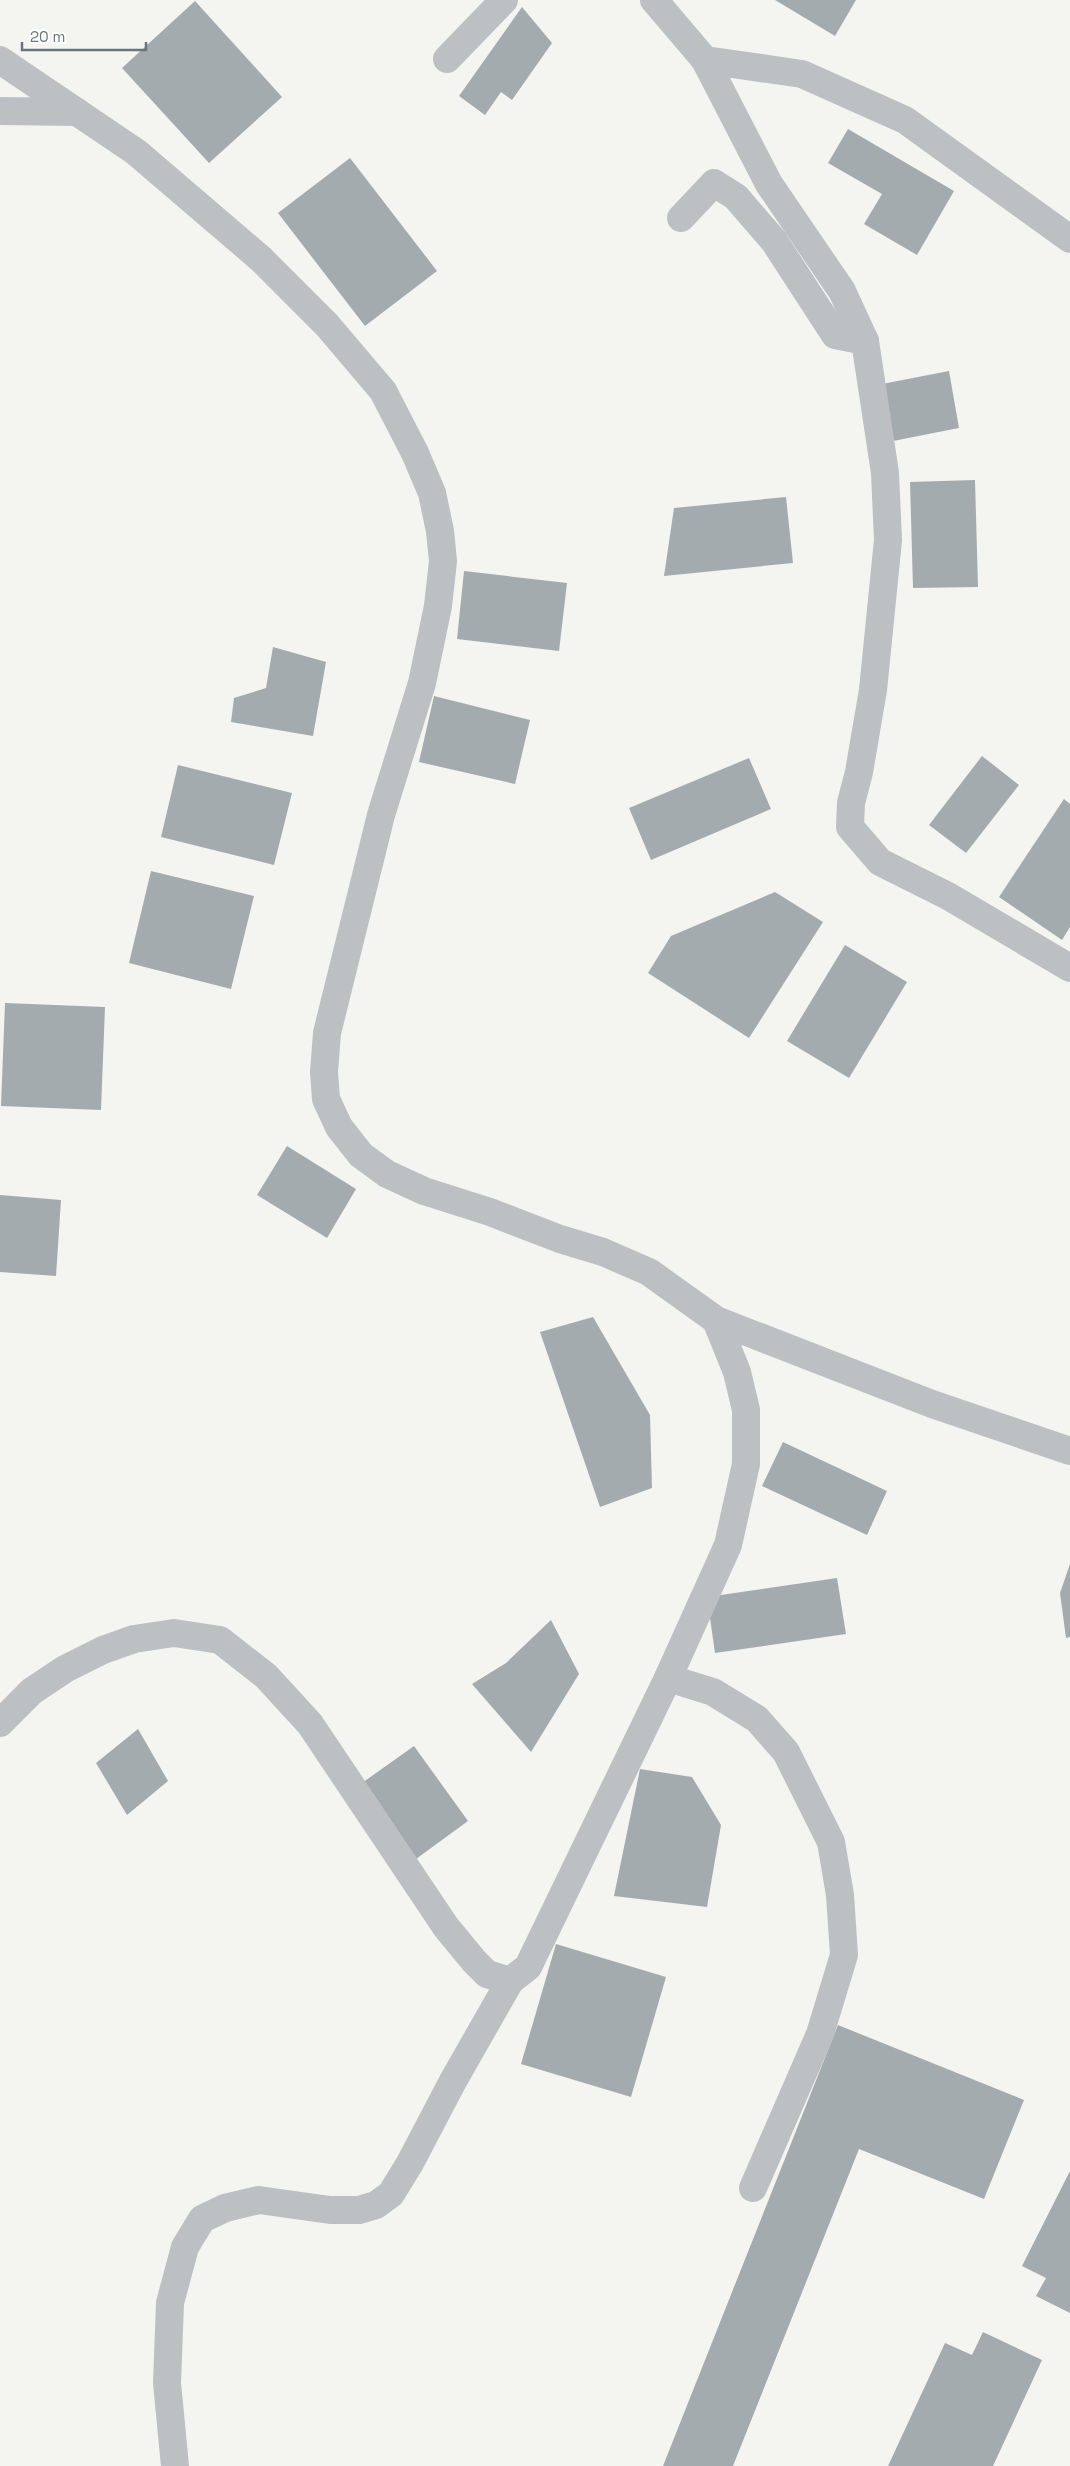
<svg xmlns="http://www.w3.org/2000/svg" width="1070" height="2466" font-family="'Space Grotesk',sans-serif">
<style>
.building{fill:#a4abaf}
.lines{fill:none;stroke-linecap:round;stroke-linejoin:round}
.minor{stroke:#bcc0c2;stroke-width:28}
</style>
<rect width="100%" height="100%" fill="#f4f4f1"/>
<g class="building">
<path d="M775 0H856L835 36Z"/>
<path d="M195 1 282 97 209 163 122 68Z"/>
<path d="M522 7 552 43 512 100 501 92 485 115 459 96Z"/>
<path d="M848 129 954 191 917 255 864 224 882 194 828 163Z"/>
<path d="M350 158 437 271 365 326 278 213Z"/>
<path d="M949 371 959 428 893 441 882 384Z"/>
<path d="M975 480 978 587 913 588 910 482Z"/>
<path d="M786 497 793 563 664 576 674 508Z"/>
<path d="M464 571 567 583 559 651 457 639Z"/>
<path d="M273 647 326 662 313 736 231 722 234 698 266 688Z"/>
<path d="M434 696 530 720 515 784 419 762Z"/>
<path d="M982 756 1019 785 966 853 929 825Z"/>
<path d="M749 758 771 809 651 860 629 808Z"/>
<path d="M178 765 292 793 274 865 161 837Z"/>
<path d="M1064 799 1070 804V927L1062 940 999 897Z"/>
<path d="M151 871 254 896 231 989 129 963Z"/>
<path d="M775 892 823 922 749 1038 648 973 671 936Z"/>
<path d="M845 945 907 982 849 1078 787 1041Z"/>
<path d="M5 1003 105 1007 101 1110 1 1106Z"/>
<path d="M287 1146 356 1189 327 1238 257 1195Z"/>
<path d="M0 1195 61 1200 56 1276 0 1272Z"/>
<path d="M593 1317 650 1415 652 1488 600 1507 540 1332Z"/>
<path d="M783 1442 887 1491 867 1535 762 1486Z"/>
<path d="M1070 1564V1637L1066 1638 1060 1593Z"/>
<path d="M837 1578 846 1634 715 1653 707 1597Z"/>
<path d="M551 1620 579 1674 531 1752 472 1684 506 1663Z"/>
<path d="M138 1729 168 1781 127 1815 96 1763Z"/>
<path d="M414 1746 468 1821 416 1859 362 1783Z"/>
<path d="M640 1769 692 1777 721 1825 707 1907 614 1896Z"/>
<path d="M556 1944 666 1977 631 2097 521 2064Z"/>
<path d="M838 2025 1024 2100 984 2199 859 2149 733 2466H663Z"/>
<path d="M1070 2171V2313L1036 2296 1046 2278 1022 2266Z"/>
<path d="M983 2332 1042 2360 993 2466H888L945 2343 972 2355Z"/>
</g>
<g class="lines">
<g class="minor">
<path d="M654 0 705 60 769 184 842 291 865 341 885 473 888 540 873 690 859 772 851 803 850 827 880 862 948 896 1070 968"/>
<path d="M447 59 504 0"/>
<path d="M0 60 136 152 261 259 327 325 383 391 415 453 432 493 440 531 443 561 438 606 422 683 381 815 327 1033 324 1072 326 1099 339 1127 361 1155 387 1174 424 1191 490 1212 560 1239 603 1252 649 1272 716 1320 737 1372 746 1410V1464L728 1545 668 1678 528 1967 510 1981 487 1974 474 1961 446 1927 310 1724 266 1676 220 1640 174 1633 134 1639 103 1650 65 1669 32 1691 0 1723"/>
<path d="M705 60 802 74 905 120 1070 239"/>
<path d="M0 111 77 112"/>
<path d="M681 218 714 183 736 197 774 241 835 335 865 341"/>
<path d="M716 1320 932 1404 1070 1451"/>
<path d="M668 1678 713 1692 757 1719 786 1752 831 1842 840 1895 844 1955 820 2034 753 2188"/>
<path d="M175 2466 167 2383 170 2303 185 2247 202 2219 225 2208 259 2200 330 2210H359L376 2205 391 2194 410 2163 453 2081 510 1981"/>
</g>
</g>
<path d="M22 42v8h124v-8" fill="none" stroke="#67767e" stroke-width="2.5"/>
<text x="30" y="42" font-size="15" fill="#67767e" stroke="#ffffff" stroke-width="4" paint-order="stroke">20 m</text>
</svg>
